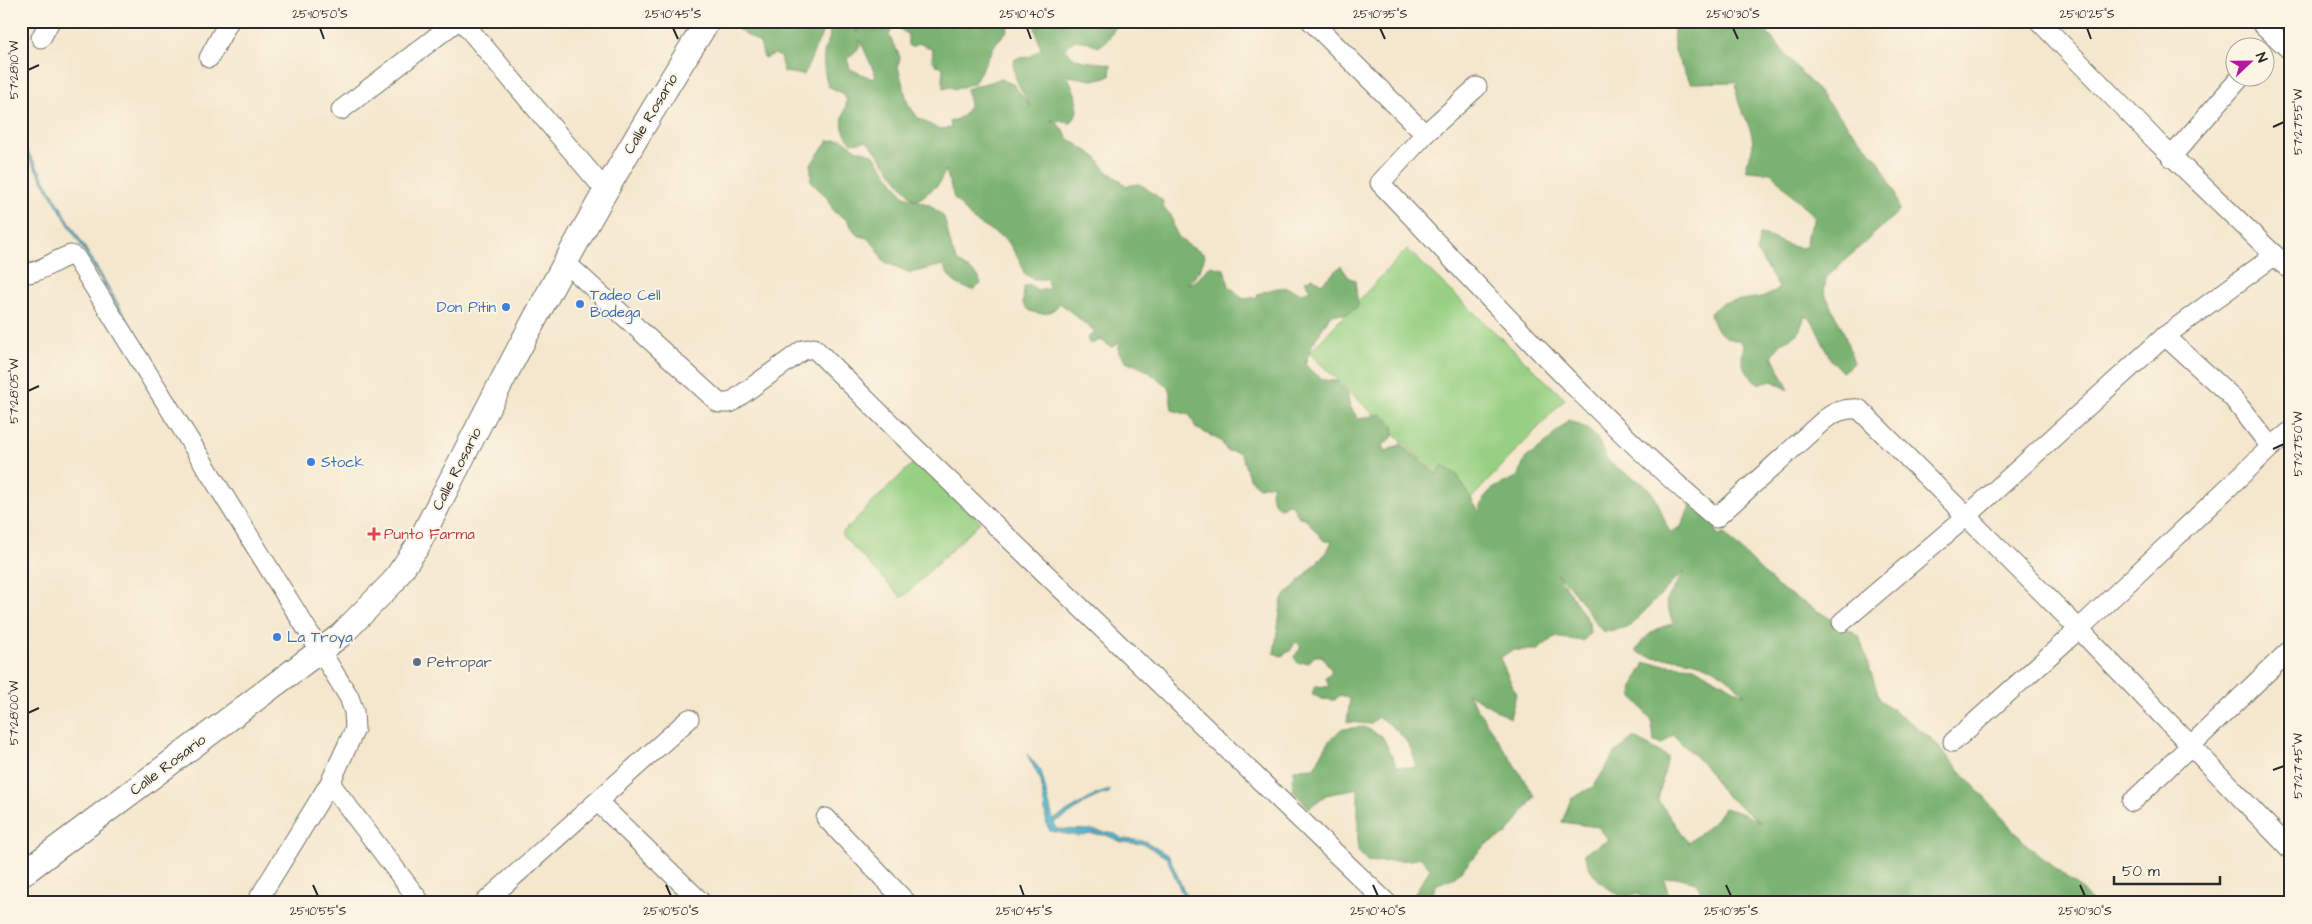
<svg xmlns="http://www.w3.org/2000/svg" width="2312" height="924" font-family="'Architects Daughter',sans-serif">
<style>
.green{fill:#98d083;stroke:#627e57}
.forest{fill:#7ab271;stroke:#526e4e;fill-rule:evenodd}
.water{fill:#4fb5ce;stroke:#3d707c}
.lines{fill:none;stroke-linecap:round;stroke-linejoin:round}
.minor-casing{stroke:#716d64;stroke-width:21}
.major-casing{stroke:#716d64;stroke-width:26}
.minor{stroke:#fff;stroke-width:19}
.major{stroke:#fff;stroke-width:24}
.ticks{fill:none;stroke:#2b2b2b;stroke-width:2}
.shop-dot{fill:#3f7fe0;stroke:#fcf5e5;stroke-width:2}
.health-dot{fill:#e0444e;stroke:#fcf5e5;stroke-width:2}
.service-dot{fill:#5c6f8a;stroke:#fcf5e5;stroke-width:2}
.labels{text-anchor:middle;dominant-baseline:central;stroke-width:4;stroke-linejoin:round;paint-order:stroke}
.street-label{font-size:15px;fill:#2b2b2b;stroke:#fcf5e5}
.shop-label{font-size:15px;fill:#366cbe;stroke:#fcf5e5;text-anchor:start}
.health-label{font-size:15px;fill:#be3a42;stroke:#fcf5e5;text-anchor:start}
.service-label{font-size:15px;fill:#4e5e75;stroke:#fcf5e5;text-anchor:start}
.neatline{fill:none;stroke:#2b2b2b;stroke-width:2}
.ticks-label{font-size:12px;text-anchor:middle;fill:#2b2b2b}
</style>
<rect width="100%" height="100%" fill="#fcf5e5"/>
<filter id="ink" filterUnits="userSpaceOnUse"><feTurbulence type="fractalNoise" baseFrequency=".02" numOctaves="2"/><feDisplacementMap in="SourceGraphic" scale="10" xChannelSelector="R" yChannelSelector="G"/><feConvolveMatrix kernelMatrix="1 2 1 2 8 2 1 2 1" color-interpolation-filters="sRGB"/></filter>
<filter id="wash" filterUnits="userSpaceOnUse"><feTurbulence type="fractalNoise" baseFrequency=".0096" numOctaves="4" result="noise"/><feDisplacementMap in="SourceGraphic" scale="20" xChannelSelector="R" yChannelSelector="G"/><feGaussianBlur stdDeviation="1.12" result="paint"/><feColorMatrix in="noise" values="0 0 0 0 0 0 0 0 0 0 0 0 0 0 0 0 0 1.4 0 .05"/><feComposite in="paint" operator="in"/></filter>
<g filter="url(#wash)">
<rect width="100%" height="100%" fill="#f4e7cd"/>
<g class="green">
<path d="M1407 249 1565 399 1467 503 1309 353Z"/>
<path d="M918 458 980 522 902 598 841 534Z"/>
</g>
<g class="forest">
<path d="M738 21H853L857 33 856 21H892L894 25 889 35 900 57 898 67 908 104 918 118 938 129 951 128 950 122 963 116 970 104 966 89 1000 79 1013 84 1031 107C1023 92 1010 76 1015 59L1031 56 1041 49 1033 21H1119C1112 32 1111 40 1098 47L1089 42 1075 40 1065 48C1078 67 1092 59 1111 65L1110 76 1093 80 1068 76C1074 92 1084 107 1071 123L1050 120 1058 124 1069 139 1095 156 1106 170 1127 186 1138 184 1143 186 1162 200 1164 209 1172 216C1174 241 1186 243 1205 255 1202 267 1196 277 1187 284L1194 282 1210 266 1224 269 1229 286 1244 299 1257 297 1258 294C1267 291 1278 286 1287 288 1297 290 1299 296 1310 290L1305 281 1313 277 1321 284 1341 266 1349 278 1355 280 1358 306 1348 314H1331L1312 345 1305 364 1311 371 1324 380 1337 381 1348 392 1349 404 1358 419 1382 414 1393 425 1394 436 1383 445 1387 453 1388 450 1402 444 1436 475 1443 465 1457 475 1479 512C1486 487 1495 488 1517 477L1526 458 1542 447 1568 420C1579 424 1594 431 1599 442 1603 451 1605 459 1613 465 1625 474 1644 481 1653 494 1661 506 1663 520 1670 532L1681 527 1691 504 1713 522 1719 536 1724 533 1778 587 1859 636 1880 700 1931 738 2026 844 2080 888 2093 903H1706L1696 882 1676 877 1664 879 1668 893 1676 903H1646L1639 893 1623 897C1603 886 1590 876 1584 853L1609 840 1598 827 1562 822 1571 799 1594 786 1615 753 1634 737 1668 757 1658 800 1688 843 1715 821 1724 808 1744 814 1761 823 1724 794 1704 765 1673 735 1662 744 1654 742 1652 721 1632 695 1633 685 1645 663 1694 667 1745 695C1726 674 1711 664 1681 659 1666 657 1649 660 1636 651 1644 636 1656 627 1673 624L1666 601 1685 570 1629 627 1603 632C1586 613 1577 590 1557 574L1589 622 1590 633 1583 641 1554 637 1538 650H1512L1500 658 1516 694 1510 718 1467 693 1535 796 1507 834 1485 845 1455 877 1435 885 1431 903 1409 902 1430 869 1420 857 1412 860 1368 862 1358 851V788L1326 795 1309 808 1292 790 1294 769 1314 768 1329 741 1341 729 1364 727 1382 736 1397 766 1415 768C1418 748 1394 725 1378 717L1370 724 1347 722 1350 699 1340 695 1335 700 1322 699 1312 694 1315 686 1329 687 1326 678 1332 671 1322 656H1315L1309 662 1298 663 1294 657 1301 647 1296 641 1290 651 1281 656 1274 653 1282 599 1327 552 1332 541H1324L1305 518 1299 517 1292 505 1287 503 1284 507 1279 508C1272 501 1269 494 1273 484L1259 487C1242 474 1249 467 1239 452L1227 451 1221 441 1196 428 1190 415 1172 410 1169 388 1148 371 1126 361 1119 353 1118 348 1121 343 1111 347 1101 340 1090 344 1087 339 1090 335 1095 332 1060 303C1051 315 1041 316 1028 310L1023 304 1024 287 1028 285 1038 290 1049 289 1047 279H1033L1024 273 1021 263 1007 240 973 220 954 198 946 170 938 185 918 200 911 197 871 145 866 141 852 143C837 126 843 120 847 100L842 93 828 86C825 75 823 65 824 54 825 39 835 41 826 24L804 75 784 72 780 57 775 54 764 58 760 43 739 30ZM860 40 876 76 873 79 850 69 847 59 859 48Z"/>
<path d="M896 21H1006L1008 30 996 43 974 83 956 89 950 87 944 89 942 81 943 67 936 65 932 59 933 50 919 43 911 47 908 45V35L900 29Z"/>
<path d="M1677 21 1766 23 1768 34 1879 161 1895 192 1899 211 1826 278 1824 292 1844 333 1854 363 1842 372 1831 360 1812 320 1805 316 1798 334 1781 343 1772 356 1789 390 1772 381 1760 384C1746 376 1738 362 1744 346L1739 340C1724 341 1712 327 1710 313L1722 303 1767 296 1779 288 1757 252 1759 235C1775 236 1791 251 1806 247L1807 235 1815 218 1771 173 1747 171 1746 163C1767 132 1732 114 1737 82L1691 83C1680 65 1667 43 1677 21Z"/>
<path d="M842 139 858 150 873 154 904 196 930 205 944 217 952 250 957 261 978 276 981 284 973 290C957 286 950 281 943 265L910 273 883 261 877 248 867 238 857 235 846 219 834 212 826 196 811 182V164L828 141Z"/>
</g>
<g class="water">
<path d="M21 140 129 322 127 323 21 144Z"/>
<path d="M1027 754 1041 771 1053 820 1097 794 1110 790 1109 793C1088 796 1074 815 1054 822L1056 829 1091 830 1115 834 1123 839 1145 841 1169 856 1189 903H1186L1167 858 1144 844 1122 842 1106 835 1091 834 1078 836 1050 831 1047 825 1041 781Z"/>
</g>
</g>
<g filter="url(#ink)">
<g class="lines">
<g class="minor-casing">
<g id="minor">
<path d="M462 21 605 190"/>
<path d="M1311 21 1425 134"/>
<path d="M2039 21 2157 142 2291 271"/>
<path d="M2259 21 2291 51"/>
<path d="M41 38 50 21"/>
<path d="M209 58 229 21"/>
<path d="M1477 87 1425 134 1380 183C1489 297 1595 416 1716 518L1824 420C1834 412 1846 408 1859 409L2079 629 2291 850"/>
<path d="M341 110 457 21"/>
<path d="M2171 157 2240 78"/>
<path d="M565 262 719 403H730L803 350 814 348 907 440 1387 903"/>
<path d="M21 273C37 276 55 259 71 255L76 258 349 697 354 712 355 729 330 783 256 903"/>
<path d="M2165 336 2232 397 2271 447"/>
<path d="M1842 622 1967 516 2165 336 2275 255"/>
<path d="M1953 742 2079 629 2271 447 2291 431"/>
<path d="M330 783 421 903"/>
<path d="M598 802 702 903"/>
<path d="M2132 802 2291 649"/>
<path d="M826 818 907 903"/>
<path d="M484 903 689 719"/>
</g>
</g>
<g class="major-casing">
<path id="major" d="M21 875 341 635 393 582 417 547C507 368 600 190 708 21"/>
</g>
<use href="#minor" class="minor"/>
<use href="#major" class="major"/>
</g>
</g>
<path class="ticks" d="M320 28 324 39M673 28 678 39M1027 28 1031 39M1380 28 1385 39M1733 28 1738 39M2087 28 2091 39M28 70 39 65M2273 127 2284 122M28 391 39 386M2273 449 2284 444M28 713 39 708M2273 770 2284 766M313 885 318 896M666 885 671 896M1020 885 1024 896M1373 885 1378 896M1726 885 1731 896M2080 885 2085 896"/>
<g class="shop-dot">
<circle cx="580" cy="304" r="5"/>
<circle cx="506" cy="307" r="5"/>
<circle cx="311" cy="462" r="5"/>
<circle cx="277" cy="637" r="5"/>
</g>
<path class="health-dot" d="M371.5 526.5h5v5h5v5h-5v5h-5v-5h-5v-5h5z"/>
<circle class="service-dot" cx="417" cy="662" r="5"/>
<g class="labels">
<g class="street-label">
<text transform="translate(651 114) rotate(-59)">Calle Rosario</text>
<text transform="translate(457 469) rotate(-63)">Calle Rosario</text>
<text transform="translate(168 765) rotate(-37)">Calle Rosario</text>
</g>
<g class="shop-label">
<text x="590" y="295">Tadeo Cell<tspan x="590" dy="17">Bodega</tspan></text>
<text x="496" y="307" text-anchor="end">Don Pitin</text>
<text x="321" y="462">Stock</text>
<text x="287" y="637">La Troya</text>
</g>
<g class="health-label">
<text x="384" y="534">Punto Farma</text>
</g>
<g class="service-label">
<text x="427" y="662">Petropar</text>
</g>
</g>
<rect width="2312" height="924" fill="none" stroke="#fcf5e5" stroke-width="55"/>
<g transform="translate(2250 62) rotate(68)"><circle r="24" fill="#fcf5e5" stroke="#a8a49b"/>
<path d="M0-4L9 19L0 12L-9 19Z" fill="#b5179e"/>
<text y="-8" font-size="14" font-weight="bold" text-anchor="middle" fill="#2b2b2b">N</text>
</g>
<path d="M2114 876v8h106v-8" fill="none" stroke="#2b2b2b" stroke-width="2.5"/>
<text x="2122" y="876" font-size="15" fill="#2b2b2b" stroke="#fcf5e5" stroke-width="4" paint-order="stroke">50 m</text>
<rect x="28" y="28" width="2256" height="868" class="neatline"/>
<g class="ticks-label">
<text x="320" y="18">25°10'50"S</text>
<text x="673" y="18">25°10'45"S</text>
<text x="1027" y="18">25°10'40"S</text>
<text x="1380" y="18">25°10'35"S</text>
<text x="1733" y="18">25°10'30"S</text>
<text x="2087" y="18">25°10'25"S</text>
<text transform="translate(14 70) rotate(-90)" y="4">57°28'10"W</text>
<text transform="translate(2298 122) rotate(-90)" y="4">57°27'55"W</text>
<text transform="translate(14 391) rotate(-90)" y="4">57°28'05"W</text>
<text transform="translate(2298 444) rotate(-90)" y="4">57°27'50"W</text>
<text transform="translate(14 713) rotate(-90)" y="4">57°28'00"W</text>
<text transform="translate(2298 766) rotate(-90)" y="4">57°27'45"W</text>
<text x="318" y="915">25°10'55"S</text>
<text x="671" y="915">25°10'50"S</text>
<text x="1024" y="915">25°10'45"S</text>
<text x="1378" y="915">25°10'40"S</text>
<text x="1731" y="915">25°10'35"S</text>
<text x="2085" y="915">25°10'30"S</text>
</g>
</svg>
